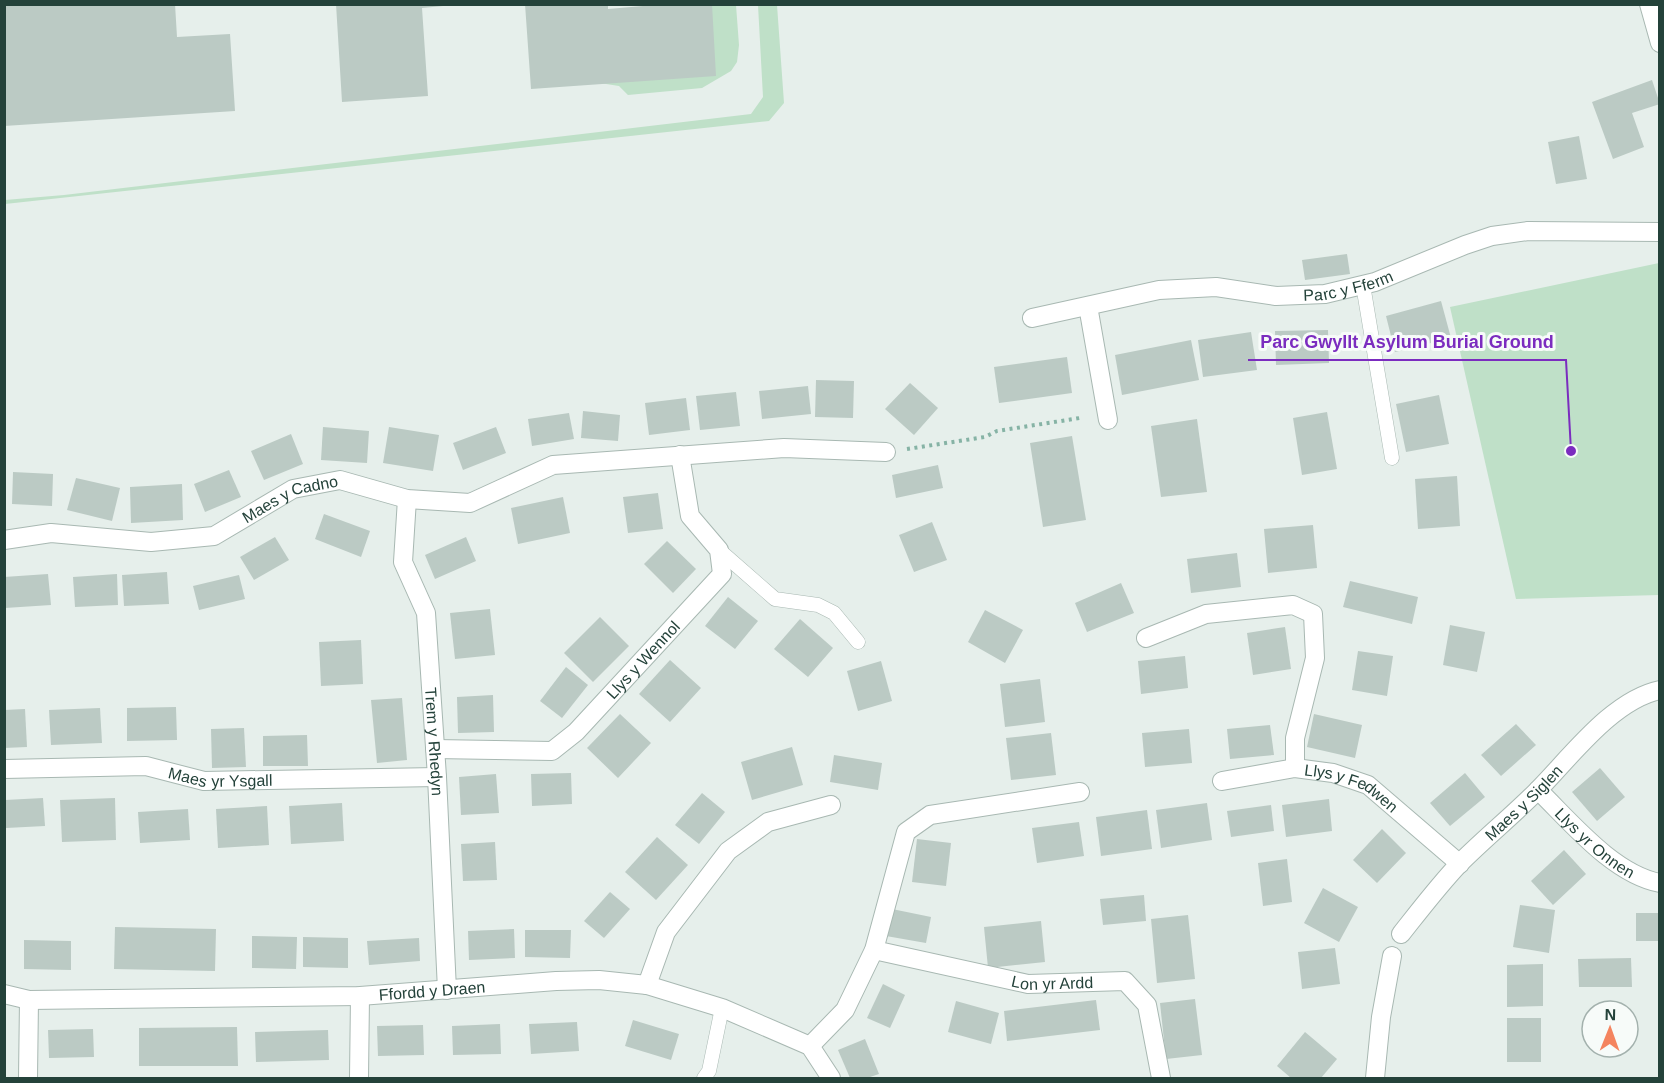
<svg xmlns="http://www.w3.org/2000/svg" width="1664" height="1083" font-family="Arial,sans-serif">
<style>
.green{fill:#bfe0c8}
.building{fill:#bbcac4}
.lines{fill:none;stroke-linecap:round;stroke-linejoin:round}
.service-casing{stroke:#a8b8b2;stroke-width:15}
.minor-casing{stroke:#a8b8b2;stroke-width:20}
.tertiary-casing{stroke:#a8b8b2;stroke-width:20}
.path{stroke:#86b3a5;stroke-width:4;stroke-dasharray:3 4.5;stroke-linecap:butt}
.service{stroke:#fff;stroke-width:14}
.minor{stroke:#fff;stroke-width:18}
.tertiary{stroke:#fff;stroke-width:18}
.labels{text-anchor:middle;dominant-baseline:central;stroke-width:6;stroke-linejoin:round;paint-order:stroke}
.street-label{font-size:16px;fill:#24423a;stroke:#f7fbf9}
.leader{fill:none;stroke:#7b2cbf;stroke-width:2}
.callout-dot{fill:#7b2cbf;stroke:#f7fbf9;stroke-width:2}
.callout-label{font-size:18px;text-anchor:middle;font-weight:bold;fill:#7b2cbf;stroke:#f7fbf9;stroke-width:6;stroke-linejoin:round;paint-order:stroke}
</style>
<rect width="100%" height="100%" fill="#e6efeb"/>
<g class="green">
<path d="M708 5H736L739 45 737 62 731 71 702 88 628 95 619 86 574 79Z"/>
<path d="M758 5H777L784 103 769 121 5 204V200L64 195 751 114 763 97Z"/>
<path d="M1659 263V595L1516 599 1450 307Z"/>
</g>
<g class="building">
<path d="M4 4H175L177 37 230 34 235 111 4 126Z"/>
<path d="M336 4H443V6L422 8 428 96 342 102Z"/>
<path d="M525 4H608V9L666 4H712L716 76 531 89Z"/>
<path d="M1652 80 1660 104 1632 113 1644 147 1613 159 1592 102Z"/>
<path d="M1579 136 1587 179 1556 184 1548 142Z"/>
<path d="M1347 254 1350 274 1305 280 1302 260Z"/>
<path d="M1441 301 1451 338 1395 352 1386 316Z"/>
<path d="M1328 330 1329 363 1276 365 1275 331Z"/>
<path d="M1251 332 1257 370 1203 377 1198 340Z"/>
<path d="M1191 340 1199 380 1122 395 1115 355Z"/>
<path d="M1067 357 1072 393 999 403 994 367Z"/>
<path d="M816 380 854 381 853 418 815 417Z"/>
<path d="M910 383 938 408 914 435 885 409Z"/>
<path d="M808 386 811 414 762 419 759 391Z"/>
<path d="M736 392 740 426 700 430 696 396Z"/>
<path d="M1439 395 1449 444 1406 452 1396 404Z"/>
<path d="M686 398 690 430 649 435 645 403Z"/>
<path d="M583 411 620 415 618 441 581 438Z"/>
<path d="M1327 412 1337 469 1302 475 1293 418Z"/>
<path d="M569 413 574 439 532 446 528 419Z"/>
<path d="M1197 419 1207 492 1161 497 1151 426Z"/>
<path d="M323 427 369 431 367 463 321 460Z"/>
<path d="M389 427 439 435 433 471 383 463Z"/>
<path d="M496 427 506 453 463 470 453 443Z"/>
<path d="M291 434 303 464 264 480 251 451Z"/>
<path d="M1072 436 1086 520 1043 527 1030 443Z"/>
<path d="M938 465 943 488 896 498 892 475Z"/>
<path d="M229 470 241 497 205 512 194 484Z"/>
<path d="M13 472 53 474 52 506 12 504Z"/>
<path d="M1457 476 1460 526 1418 529 1415 479Z"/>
<path d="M76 478 120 488 112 521 67 510Z"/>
<path d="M182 484 183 520 131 523 130 487Z"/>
<path d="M658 493 663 529 628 533 623 497Z"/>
<path d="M563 497 570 533 518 544 511 508Z"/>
<path d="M324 514 370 531 361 557 315 539Z"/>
<path d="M932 522 947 560 914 572 899 535Z"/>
<path d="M1313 525 1317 568 1268 573 1264 529Z"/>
<path d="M275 537 289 560 254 580 240 557Z"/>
<path d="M466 537 476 561 435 579 425 555Z"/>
<path d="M667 541 696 569 673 593 644 564Z"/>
<path d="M1237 553 1241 587 1191 593 1187 559Z"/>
<path d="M167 572 169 604 124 606 122 575Z"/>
<path d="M48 574 51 605 5 608 4 577Z"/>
<path d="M117 574 118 605 75 607 73 577Z"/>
<path d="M239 575 245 599 199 610 193 586Z"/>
<path d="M1350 581 1418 597 1412 624 1343 607Z"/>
<path d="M1121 583 1134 613 1087 632 1075 603Z"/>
<path d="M728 597 758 621 735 649 705 626Z"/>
<path d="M490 609 495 655 455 659 450 613Z"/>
<path d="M985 610 1023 630 1005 663 968 642Z"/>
<path d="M600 617 629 646 593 682 564 653Z"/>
<path d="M800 619 833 648 808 677 774 649Z"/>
<path d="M1450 625 1485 632 1477 672 1443 665Z"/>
<path d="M1285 627 1291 669 1253 675 1247 633Z"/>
<path d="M361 640 363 684 321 686 319 642Z"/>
<path d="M1358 651 1393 656 1387 696 1352 690Z"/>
<path d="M1185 656 1188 688 1141 694 1138 661Z"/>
<path d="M670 660 701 688 670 722 639 694Z"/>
<path d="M881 661 892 701 858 711 847 671Z"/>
<path d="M566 667 588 685 562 718 540 701Z"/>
<path d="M1040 679 1045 722 1005 727 1000 684Z"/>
<path d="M493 695 494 732 458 733 457 697Z"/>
<path d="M402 698 407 760 377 763 371 700Z"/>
<path d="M176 707 177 740 127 741V708Z"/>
<path d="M100 708 102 743 51 745 49 710Z"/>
<path d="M25 709 27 747 4 748V710Z"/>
<path d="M620 714 651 743 618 778 587 748Z"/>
<path d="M1314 714 1362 725 1355 758 1307 747Z"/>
<path d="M1516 724 1536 745 1501 776 1481 755Z"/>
<path d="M1270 725 1274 755 1230 759 1227 729Z"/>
<path d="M244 728 246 767 212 768 211 729Z"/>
<path d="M1189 729 1192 763 1145 767 1142 733Z"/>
<path d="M1051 733 1056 775 1011 780 1006 738Z"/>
<path d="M307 735 308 766H263V736Z"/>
<path d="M792 747 803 785 752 800 741 762Z"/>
<path d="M834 755 882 763 878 790 830 782Z"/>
<path d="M1600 768 1625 797 1597 821 1572 792Z"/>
<path d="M571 773 572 804 532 806 531 774Z"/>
<path d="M1465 773 1485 797 1450 826 1430 803Z"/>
<path d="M496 774 499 813 461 815 459 777Z"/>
<path d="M702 793 725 812 699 844 675 825Z"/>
<path d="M43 798 45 826 6 828 5 800Z"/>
<path d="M115 798 116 840 62 842 60 800Z"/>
<path d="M1329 799 1332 831 1286 837 1282 805Z"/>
<path d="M342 803 344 841 291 844 289 806Z"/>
<path d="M1207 803 1212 840 1161 848 1156 810Z"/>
<path d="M1271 805 1274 831 1231 837 1227 811Z"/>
<path d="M267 806 269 845 218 848 216 809Z"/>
<path d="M188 809 190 840 140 843 138 812Z"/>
<path d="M1147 810 1152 849 1101 856 1096 817Z"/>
<path d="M1079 822 1084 856 1037 863 1032 828Z"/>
<path d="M1382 829 1406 853 1377 883 1353 860Z"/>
<path d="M657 837 688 865 656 900 625 872Z"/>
<path d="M917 839 951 843 946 886 912 882Z"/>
<path d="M495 842 497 880 463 881 461 844Z"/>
<path d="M1564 850 1586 874 1553 905 1531 881Z"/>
<path d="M1287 859 1292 902 1263 906 1258 863Z"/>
<path d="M1323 888 1358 907 1339 942 1304 923Z"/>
<path d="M610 892 630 909 604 938 584 921Z"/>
<path d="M1144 895 1146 921 1103 925 1100 899Z"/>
<path d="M1520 905 1555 910 1549 953 1513 947Z"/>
<path d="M892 909 931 917 926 943 886 936Z"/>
<rect x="1636" y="913" width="24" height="28"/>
<path d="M1188 915 1195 979 1157 983 1151 919Z"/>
<path d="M1041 921 1045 962 988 968 984 927Z"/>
<path d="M115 927 216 929 215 971 114 969Z"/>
<path d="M514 929 515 958 469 960 468 931Z"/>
<path d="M525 930H571L570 958 525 957Z"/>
<path d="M252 936 297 937 296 969 252 968Z"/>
<path d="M303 937 348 938V968L303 967Z"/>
<path d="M419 938 420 961 369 965 367 941Z"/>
<path d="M24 940 71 941V970L24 969Z"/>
<path d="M1335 948 1340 984 1302 989 1298 952Z"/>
<path d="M1631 958 1632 987H1579L1578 959Z"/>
<path d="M1543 964V1006L1507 1007V965Z"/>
<path d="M883 984 905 995 890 1028 867 1018Z"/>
<path d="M1195 999 1202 1055 1166 1059 1160 1003Z"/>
<path d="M1096 1000 1100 1030 1007 1041 1004 1011Z"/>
<path d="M956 1001 999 1013 991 1044 948 1032Z"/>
<rect x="1507" y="1018" width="34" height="44"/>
<path d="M633 1020 679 1034 671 1060 625 1046Z"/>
<path d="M577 1022 579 1051 531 1054 529 1024Z"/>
<path d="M500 1024 501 1054 453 1055 452 1026Z"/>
<path d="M423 1025 424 1055 378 1056 377 1026Z"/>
<path d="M237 1027 238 1066H139V1028Z"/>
<path d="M93 1029 94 1057 49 1058 48 1030Z"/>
<path d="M328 1030 329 1060 256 1062 255 1032Z"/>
<path d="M1305 1032 1337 1059 1321 1078H1291L1277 1066Z"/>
<path d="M865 1039 879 1074 867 1078H850L838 1050Z"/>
</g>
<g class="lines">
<g class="service-casing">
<g id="service">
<path d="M1363 285 1392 458"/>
<path d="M719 550 775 599 818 605 834 613 858 642"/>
<path d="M704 1078 709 1071 722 1008"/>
</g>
</g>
<g class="minor-casing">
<g id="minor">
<path d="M1088 306 1108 420"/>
<path id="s1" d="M1032 318 1159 290 1216 287 1276 296 1325 294 1375 282 1465 245 1492 236 1528 231 1660 232"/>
<path id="s2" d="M407 499 403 562 426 613 437 777 447 990"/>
<path id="s3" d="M4 540 51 533 151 542 214 536 293 489 340 480 407 499 470 503 553 465 784 448 886 452"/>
<path d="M1146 638 1206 614 1293 605 1313 614 1315 658 1295 738V768"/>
<path id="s4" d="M435 749 552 751 576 732 722 574 719 550 690 516 680 455"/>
<path id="s5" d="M4 769 146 766 204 781 437 777"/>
<path id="s6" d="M1222 781 1295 768 1333 773 1368 785 1460 864"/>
<path id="s7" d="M1538 790C1571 822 1613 874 1660 883"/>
<path id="s8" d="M1401 934C1420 910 1439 885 1460 863 1485 838 1512 816 1537 791 1570 758 1612 700 1660 690"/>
<path id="s9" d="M874 950 1028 984 1125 981 1147 1005 1161 1078"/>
<path d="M647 985 666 932 728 851 768 822 831 805"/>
<path id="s10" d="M4 994 29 1000 360 996 556 981 599 980 647 985 722 1008 810 1046 831 1078"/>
<path d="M810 1046 845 1010 874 950 906 832 930 815 1080 792"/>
<path d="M28 1078 29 1000"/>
<path d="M359 1078 360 996"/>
<path d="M1375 1078 1381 1017 1392 956"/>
</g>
</g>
<g class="tertiary-casing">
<path id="tertiary" d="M1649 4 1660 43"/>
</g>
<path class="path" d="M907 449 985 437 997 431 1080 418"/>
<use href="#service" class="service"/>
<use href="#minor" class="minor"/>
<use href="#tertiary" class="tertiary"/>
</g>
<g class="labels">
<g class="street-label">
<text stroke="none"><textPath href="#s1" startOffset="321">Parc y Fferm</textPath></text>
<text stroke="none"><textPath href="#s3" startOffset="297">Maes y Cadno</textPath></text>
<text stroke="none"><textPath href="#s4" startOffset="246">Llys y Wennol</textPath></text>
<text stroke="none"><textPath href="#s2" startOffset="248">Trem y Rhedyn</textPath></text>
<text stroke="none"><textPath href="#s5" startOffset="218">Maes yr Ysgall</textPath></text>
<text stroke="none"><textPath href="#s6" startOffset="135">Llys y Fedwen</textPath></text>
<text stroke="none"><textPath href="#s8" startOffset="180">Maes y Siglen</textPath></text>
<text stroke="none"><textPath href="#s7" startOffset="78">Llys yr Onnen</textPath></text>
<text stroke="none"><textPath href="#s9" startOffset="182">Lon yr Ardd</textPath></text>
<text stroke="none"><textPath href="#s10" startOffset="429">Ffordd y Draen</textPath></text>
</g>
</g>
<path class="leader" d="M1571 451L1566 360H1248"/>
<circle class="callout-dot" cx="1571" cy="451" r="6"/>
<g class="callout-label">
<text x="1407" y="348">Parc Gwyllt Asylum Burial Ground</text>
</g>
<rect width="1664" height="1083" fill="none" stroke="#24423a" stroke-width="12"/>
<g transform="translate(1610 1029) rotate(1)"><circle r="28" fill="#f7fbf9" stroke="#a3b1ad" stroke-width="1.5"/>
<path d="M0-4.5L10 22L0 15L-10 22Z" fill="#f4845f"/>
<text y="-9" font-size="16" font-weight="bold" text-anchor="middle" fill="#24423a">N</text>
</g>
</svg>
